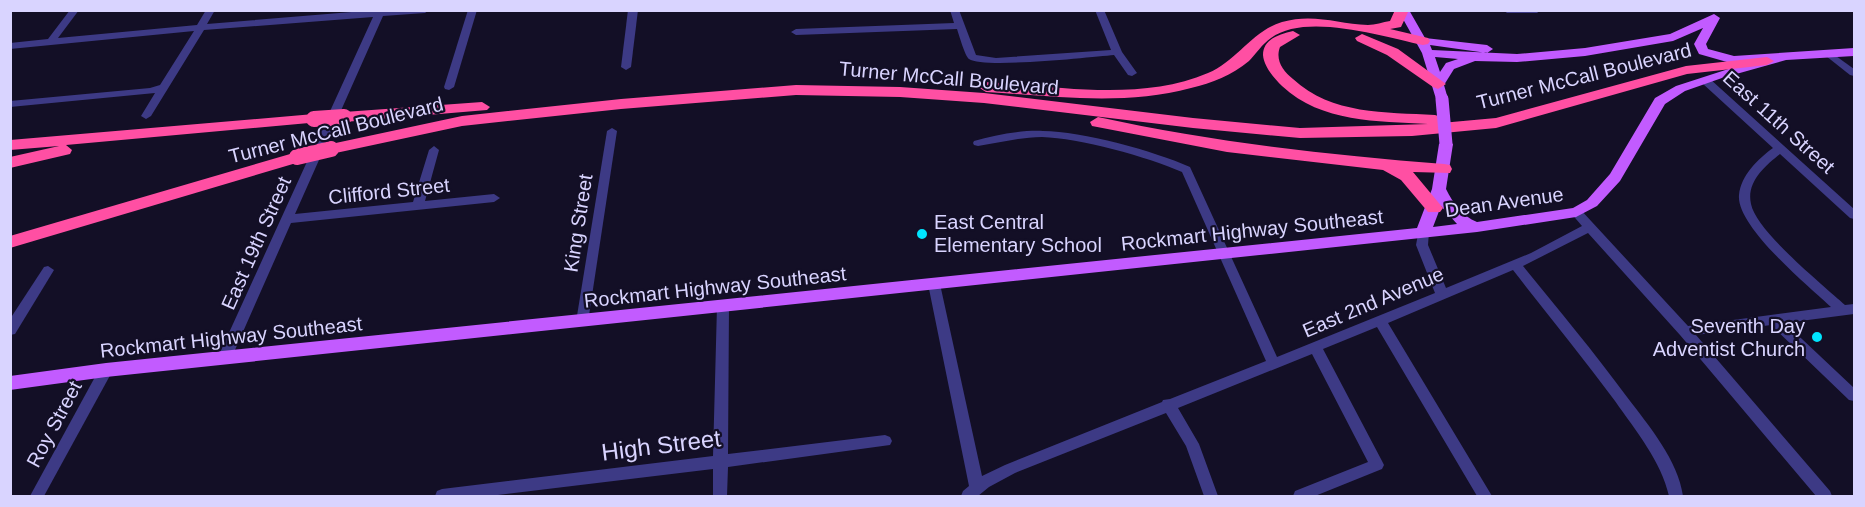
<svg xmlns="http://www.w3.org/2000/svg" width="1865" height="507" font-family="Helvetica,sans-serif">
<style>
.lines{fill:none;stroke-linecap:round;stroke-linejoin:round}
.minor{fill:#3d3a85;fill-rule:evenodd}
.major{fill:#c25bff;fill-rule:evenodd}
.highway{fill:#ff4fa3;fill-rule:evenodd}
.major-bridge{stroke:#c25bff;stroke-width:13}
.highway-bridge{stroke:#ff4fa3;stroke-width:16}
.poi-dot{fill:#00e5ff;stroke:#130f26;stroke-width:2}
.labels{text-anchor:middle;dominant-baseline:central;stroke-width:4.5;stroke-linejoin:round;paint-order:stroke}
.street-label{font-size:20px;fill:#d9d4ff;stroke:#130f26}
.poi-label{font-size:20px;fill:#d9d4ff;stroke:#130f26;text-anchor:start}
.near-street-label{font-size:24px;fill:#d9d4ff;stroke:#130f26}
</style>
<rect width="100%" height="100%" fill="#130f26"/>
<g class="lines">
<g class="minor">
<path d="M70 10H79L58 38 197 25 206 10H215L207 24 376 10H429L425 13 383 16 295 214 413 202 429 150 434 146 439 150 425 201 494 194 500 198 494 202 291 223 231 359 229 363 224 364 219 363 217 359 373 17 204 30 151 116 146 119 141 116 155 93 10 107V101L150 88 160 85 194 31 10 49V43L48 39Z"/>
<path d="M468 10H477L454 87 449 90 445 89 444 87Z"/>
<path d="M628 10H638L631 67 626 70 621 67Z"/>
<path d="M950 10H959L976 55 996 58 1111 50 1095 10H1104L1122 52 1137 73 1132 76 1128 75 1114 55C1091 57 983 69 969 59 965 56 959 35 957 29L796 35 791 32 796 29 954 23Z"/>
<path d="M1503 10H1541L1537 13H1507Z"/>
<path d="M1829 51 1854 69V76L1850 75 1826 56 1824 54Z"/>
<path d="M1706 78 1710 79 1854 209V219L1850 218 1780 154C1765 166 1746 182 1751 204 1756 231 1823 285 1845 305L1854 304V314L1785 323 1854 388V401L1849 400 1771 325 1696 335 1830 491 1832 496H1816L1680 335 1588 233 1523 266C1558 309 1594 352 1627 397 1649 426 1678 460 1683 496H1669C1661 461 1636 431 1615 401 1582 356 1547 314 1513 270L1388 323 1492 496H1477L1377 327 1323 349 1382 461 1384 465 1382 469 1315 496H1293L1295 491 1368 462 1312 354 1178 408 1199 444 1218 496H1204L1186 446 1166 413 1015 473 989 487 978 496H961L963 491 969 486 928 284 930 281H938L940 284 982 476 1005 465 1162 402 1163 400 1170 399 1266 361 1182 172C1148 157 1079 138 1042 137 1021 137 999 143 978 146L974 145 973 143 974 141C995 135 1021 130 1043 131 1082 131 1154 151 1190 167L1277 357 1435 293 1416 245 1419 229 1423 228 1429 232 1428 245 1446 288 1531 253 1582 226 1570 212 1576 208 1580 209 1688 326 1831 307C1808 286 1736 226 1739 195 1741 175 1758 159 1773 148L1702 83V79Z"/>
<path d="M612 128 617 131 588 322 587 325H577L576 322 607 131Z"/>
<path d="M48 266 54 270 15 334 10 335V319L44 267Z"/>
<path d="M723 301 727 303 729 306 728 454 885 435 890 437 892 441 890 445 728 467 727 496H713V469L490 496H435L437 491 442 489 713 456 717 306 719 303Z"/>
<path d="M106 365 111 366 113 370 44 496H30L101 366Z"/>
</g>
<path class="major" d="M1398 10H1409L1425 38 1487 45 1493 49 1487 53 1430 45 1432 50 1517 54 1585 48 1670 34 1714 14 1720 18 1706 44 1708 49 1734 56 1854 48V56L1786 60 1722 78 1685 91 1665 104 1620 181 1597 206 1576 217 1477 232 106 377 10 390V376L106 363 1417 228 1432 189 1439 144 1446 140 1453 144 1446 189C1453 203 1462 216 1477 222L1573 208 1587 200 1610 174 1655 98 1676 86 1747 63 1734 64 1699 54 1694 44 1703 28 1673 41 1585 56 1517 62 1475 61 1454 69 1444 85 1448 99 1442 103 1436 99 1422 53ZM1435 57 1458 59 1446 63 1440 72ZM1441 206 1457 224 1433 227Z"/>
<g class="highway">
<path d="M1395 10H1409L1401 27 1390 29 1428 38 1430 41 1428 44 1423 45C1384 37 1306 12 1271 38 1262 44 1256 54 1249 61 1232 75 1212 83 1191 88 1124 106 1054 96 986 92L978 87 986 82C1057 86 1140 102 1208 73 1237 61 1252 31 1282 22 1314 13 1338 24 1368 25 1375 25 1383 22 1390 21Z"/>
<path d="M1293 31 1300 35 1280 47C1275 60 1283 71 1293 79 1332 115 1385 112 1435 115L1441 117 1443 120 1441 123 1496 118 1686 66 1767 57 1774 61 1767 65 1687 74 1496 128 1412 136 1300 138 1193 128 984 103 900 97 796 95 621 109 462 126 331 154 325 153 323 149 325 145 331 144 462 116 621 99 796 85 900 87 984 93 1193 118 1300 128 1428 124C1377 121 1322 123 1282 86 1274 78 1264 67 1263 55 1263 39 1280 34 1293 31Z"/>
<path d="M1362 34 1398 49 1446 84 1438 89 1433 87 1387 55 1357 41 1355 38Z"/>
<path d="M482 102 490 107 487 110 344 122 336 117 344 112Z"/>
<path d="M314 114 322 119 320 122 66 145 72 150 70 154 10 168V157L59 146 10 150V140Z"/>
<path d="M1098 117C1212 142 1327 155 1444 164L1450 165 1452 169 1450 173 1413 172 1443 208 1440 212H1428L1401 180 1383 170 1227 152 1092 126 1090 122Z"/>
<path d="M297 152 303 153 305 157 303 161 10 248V236Z"/>
</g>
<path class="major-bridge" d="M1442 99 1446 144"/>
<g class="highway-bridge">
<path d="M314 119 344 117"/>
<path d="M297 157 331 149"/>
</g>
</g>
<g class="poi-dot">
<circle cx="922" cy="234" r="6"/>
<circle cx="1817" cy="337" r="6"/>
</g>
<g class="labels">
<g class="street-label">
<text transform="translate(1584 76) rotate(-14)">Turner McCall Boulevard</text>
<text transform="translate(949 78) rotate(5)">Turner McCall Boulevard</text>
<text transform="translate(1779 122) rotate(42)">East 11th Street</text>
<text transform="translate(336 130) rotate(-14)">Turner McCall Boulevard</text>
<text transform="translate(389 191) rotate(-6)">Clifford Street</text>
<text transform="translate(1504 202) rotate(-8)">Dean Avenue</text>
<text transform="translate(578 223) rotate(-81)">King Street</text>
<text transform="translate(1252 230) rotate(-6)">Rockmart Highway Southeast</text>
<text transform="translate(256 243) rotate(-66)">East 19th Street</text>
<text transform="translate(715 287) rotate(-6)">Rockmart Highway Southeast</text>
<text transform="translate(1373 302) rotate(-23)">East 2nd Avenue</text>
<text transform="translate(231 337) rotate(-6)">Rockmart Highway Southeast</text>
<text transform="translate(54 424) rotate(-62)">Roy Street</text>
</g>
<g class="poi-label">
<text x="934" y="222">East Central<tspan x="934" dy="23">Elementary School</tspan></text>
<text x="1805" y="326" text-anchor="end">Seventh Day<tspan x="1805" dy="23">Adventist Church</tspan></text>
</g>
<g class="near-street-label">
<text transform="translate(661 445) rotate(-7)">High Street</text>
</g>
</g>
<rect width="1865" height="507" fill="none" stroke="#d9d4ff" stroke-width="24"/>
</svg>
